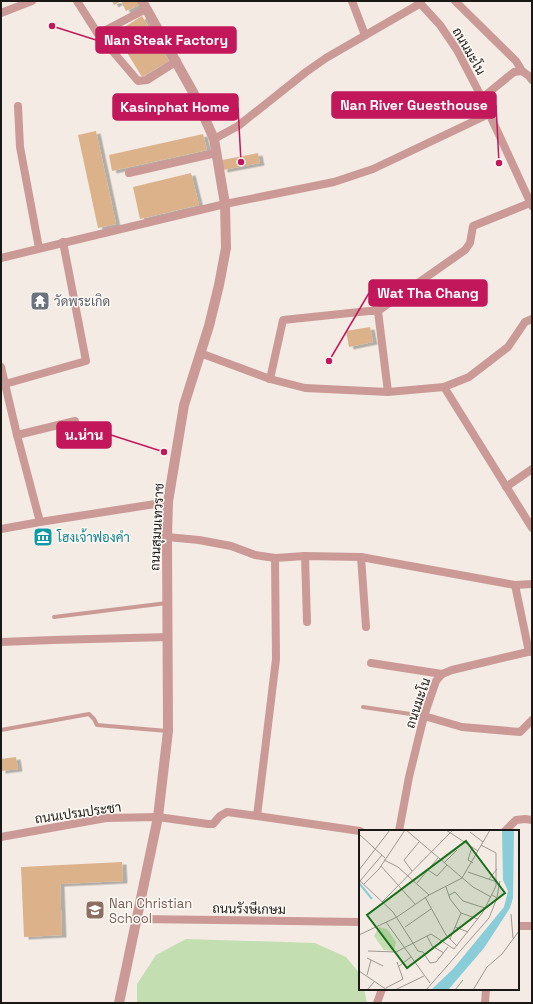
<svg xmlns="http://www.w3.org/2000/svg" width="533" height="1004" font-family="'Space Grotesk',Sarabun,sans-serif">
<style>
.green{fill:#c3deb1}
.building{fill:#dbb28a;filter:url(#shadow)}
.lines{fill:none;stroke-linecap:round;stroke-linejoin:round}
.service{stroke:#cb9a97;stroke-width:4}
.minor{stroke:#cb9a97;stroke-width:8}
.tertiary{stroke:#cb9a97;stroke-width:10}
.labels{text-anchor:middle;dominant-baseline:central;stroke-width:3;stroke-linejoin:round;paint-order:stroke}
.street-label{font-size:13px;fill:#1b1916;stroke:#fffaf5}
.worship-label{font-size:13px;fill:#5b616d;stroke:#fffaf5;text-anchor:start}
.culture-label{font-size:13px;fill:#0d838f;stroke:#fffaf5;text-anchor:start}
.education-label{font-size:13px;fill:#785e54;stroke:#fffaf5;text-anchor:start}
.inset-river{fill:none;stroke:#88cdd8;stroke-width:2}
.inset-road{fill:none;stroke:#9d9892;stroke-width:1}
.view{fill:#1a701a;fill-opacity:0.15;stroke:#1a701a;stroke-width:2}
.inset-edge{fill:none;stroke:#1b1916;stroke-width:2}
.leader{fill:none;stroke:#c2185b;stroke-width:1.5}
.callout-dot{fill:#c2185b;stroke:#fffaf5;stroke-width:1.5}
.callout{fill:#c2185b;stroke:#c2185b;stroke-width:1.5}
.callout-label{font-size:14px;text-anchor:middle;font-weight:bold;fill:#fff}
</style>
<defs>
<filter id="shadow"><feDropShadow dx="4.5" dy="2.5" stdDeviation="0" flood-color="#0004"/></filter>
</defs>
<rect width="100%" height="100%" fill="#f4ece4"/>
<path class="green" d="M186 939 315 943 346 957 360 974V989H364L367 1003H137V984L156 955Z"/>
<g class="building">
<path d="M112 1H137L139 5 126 11 121 1 114 5Z"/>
<path d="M142 16 169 61 142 77 115 33Z"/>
<path d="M96 131 116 224 98 228 78 135Z"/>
<path d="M203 134 207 150 112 171 109 155Z"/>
<path d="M258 153 260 163 223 170 222 160Z"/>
<path d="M191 173 199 205 140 219 133 187Z"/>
<path d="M370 327 373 342 349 347 346 331Z"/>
<path d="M16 757 18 769 1 771V759Z"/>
<path d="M122 862 123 881 60 884 62 935 24 937 21 867Z"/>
</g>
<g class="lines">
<g class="service">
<path d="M54 617 167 603"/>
<path d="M363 707 424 716"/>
<path d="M1 730 89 714 94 719 97 725 167 731"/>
</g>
<g class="minor">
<path d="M77 1 98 34 138 81 147 80 177 61"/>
<path d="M352 1 365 35"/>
<path d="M418 1 440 25 457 50 482 98 532 206"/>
<path d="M455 1 516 61 522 71"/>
<path d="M1 13 32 1"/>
<path d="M98 34 146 9"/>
<path d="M482 98 514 72 522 71 529 76 532 80"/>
<path d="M18 106 20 147 39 248"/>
<path d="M214 139 238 126 306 72 326 58 421 3"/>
<path d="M129 173 216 153"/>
<path d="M1 258 225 204 334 182 373 169 489 114"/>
<path d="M378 311 388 392"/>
<path d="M200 353 270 379 305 388 388 392 444 387 469 377 508 347 525 322 532 319"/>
<path d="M1 367 17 435 40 522"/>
<path d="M270 379 283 320 369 311H378L465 250 470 243 473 226 530 203"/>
<path d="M5 384 86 361 63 242"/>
<path d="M444 387 532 528"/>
<path d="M17 435 75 421"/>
<path d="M506 487 532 469"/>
<path d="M1 529 40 522 168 502"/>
<path d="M167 537 199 540 231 546 255 555 275 558 305 556 361 557 515 585 532 584"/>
<path d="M305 556 307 622"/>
<path d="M361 557 366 627"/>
<path d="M515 585 529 652"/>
<path d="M1 642 53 640 168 637"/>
<path d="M371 663 442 674"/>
<path d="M424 716 462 727 520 732 532 720"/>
<path d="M257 816 276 659 275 558"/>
<path d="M399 831 409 777 424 716 436 681 442 674 452 670 532 651"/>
<path d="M505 831 516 820 525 819 532 820"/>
<path d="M1 837 106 818 158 817 208 824H213L220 816 227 812 257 816 360 831"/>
<path d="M137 919 360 922"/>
<path d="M518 926H532"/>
<path d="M377 1003 382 989"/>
<path d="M485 1003 486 989"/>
</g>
<path class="tertiary" d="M119 1003 158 817 168 731 167 537 168 502 184 405 209 326 219 285 226 248 225 204 214 139 194 94 142 1"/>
</g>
<defs>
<g id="temple-square" transform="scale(1)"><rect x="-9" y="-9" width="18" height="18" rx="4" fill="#6b7280" stroke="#fffaf5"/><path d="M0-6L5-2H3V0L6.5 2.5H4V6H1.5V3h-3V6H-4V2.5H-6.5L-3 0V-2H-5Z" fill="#fff"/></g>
<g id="museum-square" transform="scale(1)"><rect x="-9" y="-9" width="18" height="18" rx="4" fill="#0f9aa8" stroke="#fffaf5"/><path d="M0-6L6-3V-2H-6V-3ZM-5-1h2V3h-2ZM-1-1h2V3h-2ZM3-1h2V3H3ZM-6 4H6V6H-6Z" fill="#fff"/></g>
<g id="school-square" transform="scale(1)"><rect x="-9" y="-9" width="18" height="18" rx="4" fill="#8d6e63" stroke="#fffaf5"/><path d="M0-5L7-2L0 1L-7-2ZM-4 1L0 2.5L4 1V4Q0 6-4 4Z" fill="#fff"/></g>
</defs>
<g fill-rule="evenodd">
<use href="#temple-square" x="40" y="301"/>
<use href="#museum-square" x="43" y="537"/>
<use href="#school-square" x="95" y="910"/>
</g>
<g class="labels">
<g class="street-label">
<text transform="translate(469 51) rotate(60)">ถนนมะโน</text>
<text transform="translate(157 527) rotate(-87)">ถนนสุมนเทวราช</text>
<text transform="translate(418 703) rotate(-71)">ถนนมะโน</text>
<text transform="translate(78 813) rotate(-8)">ถนนเปรมประชา</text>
<text transform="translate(249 909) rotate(1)">ถนนรังษีเกษม</text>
</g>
<g class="worship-label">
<text x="54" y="301">วัดพระเกิด</text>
</g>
<g class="culture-label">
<text x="57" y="537">โฮงเจ้าฟองคำ</text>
</g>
<g class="education-label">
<text x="109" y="903">Nan Christian<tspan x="109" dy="15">School</tspan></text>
</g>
</g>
<g transform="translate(359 830)">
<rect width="160" height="160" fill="#f4ece4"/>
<path d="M20 97 28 99 37 112 35 121 25 120 15 106Z" fill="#c3deb1"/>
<path d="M143 0H155L154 68 151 78 125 118 89 160H72L94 139 145 77 149 61 144 50Z" fill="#88cdd8"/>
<path class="inset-river" d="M0 53 13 69"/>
<path class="inset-road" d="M47 0 114 57 132 67M87 0 119 21M111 2 124 12M0 4 26 28M113 17 109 30 114 33M25 30 39 37 70 65M85 33 98 20M22 36 56 74M0 40 31 0M69 40 78 46 88 35M53 41 45 30 60 12M109 42 138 52M130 49 138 39M0 50 34 82 59 121 64 122 71 133 77 132 89 117M1 51 23 25M58 53 79 28M5 54 20 39 46 0M87 57 91 69 102 83 119 89M90 65 96 62 104 71 126 78M66 67 87 105 98 116M138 67 141 51M23 72 94 0M152 84 154 108M27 92 71 153M46 97 72 79M96 97 109 102M0 105 38 87 70 65 103 48 131 0M68 106 73 116 85 123M91 109 102 83M9 121 37 122 72 104 95 119 124 82 137 56V23L122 15M8 128 24 136M40 136 52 127M0 141 28 160M8 145 12 130M27 158 44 149 38 132M8 160 16 151M36 160 65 146M67 160 130 88 138 68 133 65M96 160 104 150M114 160 128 137 143 124 160 101"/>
<path class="view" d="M107 11 146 63 48 138 8 85Z"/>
<rect width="160" height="160" class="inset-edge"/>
</g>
<path class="leader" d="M52 26L96 40M499 163L496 105M241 162L238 107M329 361L369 293M164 452L111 435"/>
<g class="callout-dot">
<circle cx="52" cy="26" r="4"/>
<circle cx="499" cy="163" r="4"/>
<circle cx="241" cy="162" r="4"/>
<circle cx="329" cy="361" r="4"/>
<circle cx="164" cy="452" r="4"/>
</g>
<g class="callout">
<rect x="96" y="27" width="140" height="26" rx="4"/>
<rect x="332" y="92" width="164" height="26" rx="4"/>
<rect x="113" y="94" width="125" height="26" rx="4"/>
<rect x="369" y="280" width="118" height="26" rx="4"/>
<rect x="57" y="422" width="54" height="26" rx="4"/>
</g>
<g class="callout-label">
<text x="166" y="45">Nan Steak Factory</text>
<text x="414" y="110">Nan River Guesthouse</text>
<text x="175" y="112">Kasinphat Home</text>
<text x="428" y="298">Wat Tha Chang</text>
<text x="84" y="440">น.น่าน</text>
</g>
<rect width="533" height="1004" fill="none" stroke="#1b1916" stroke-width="4"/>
</svg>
